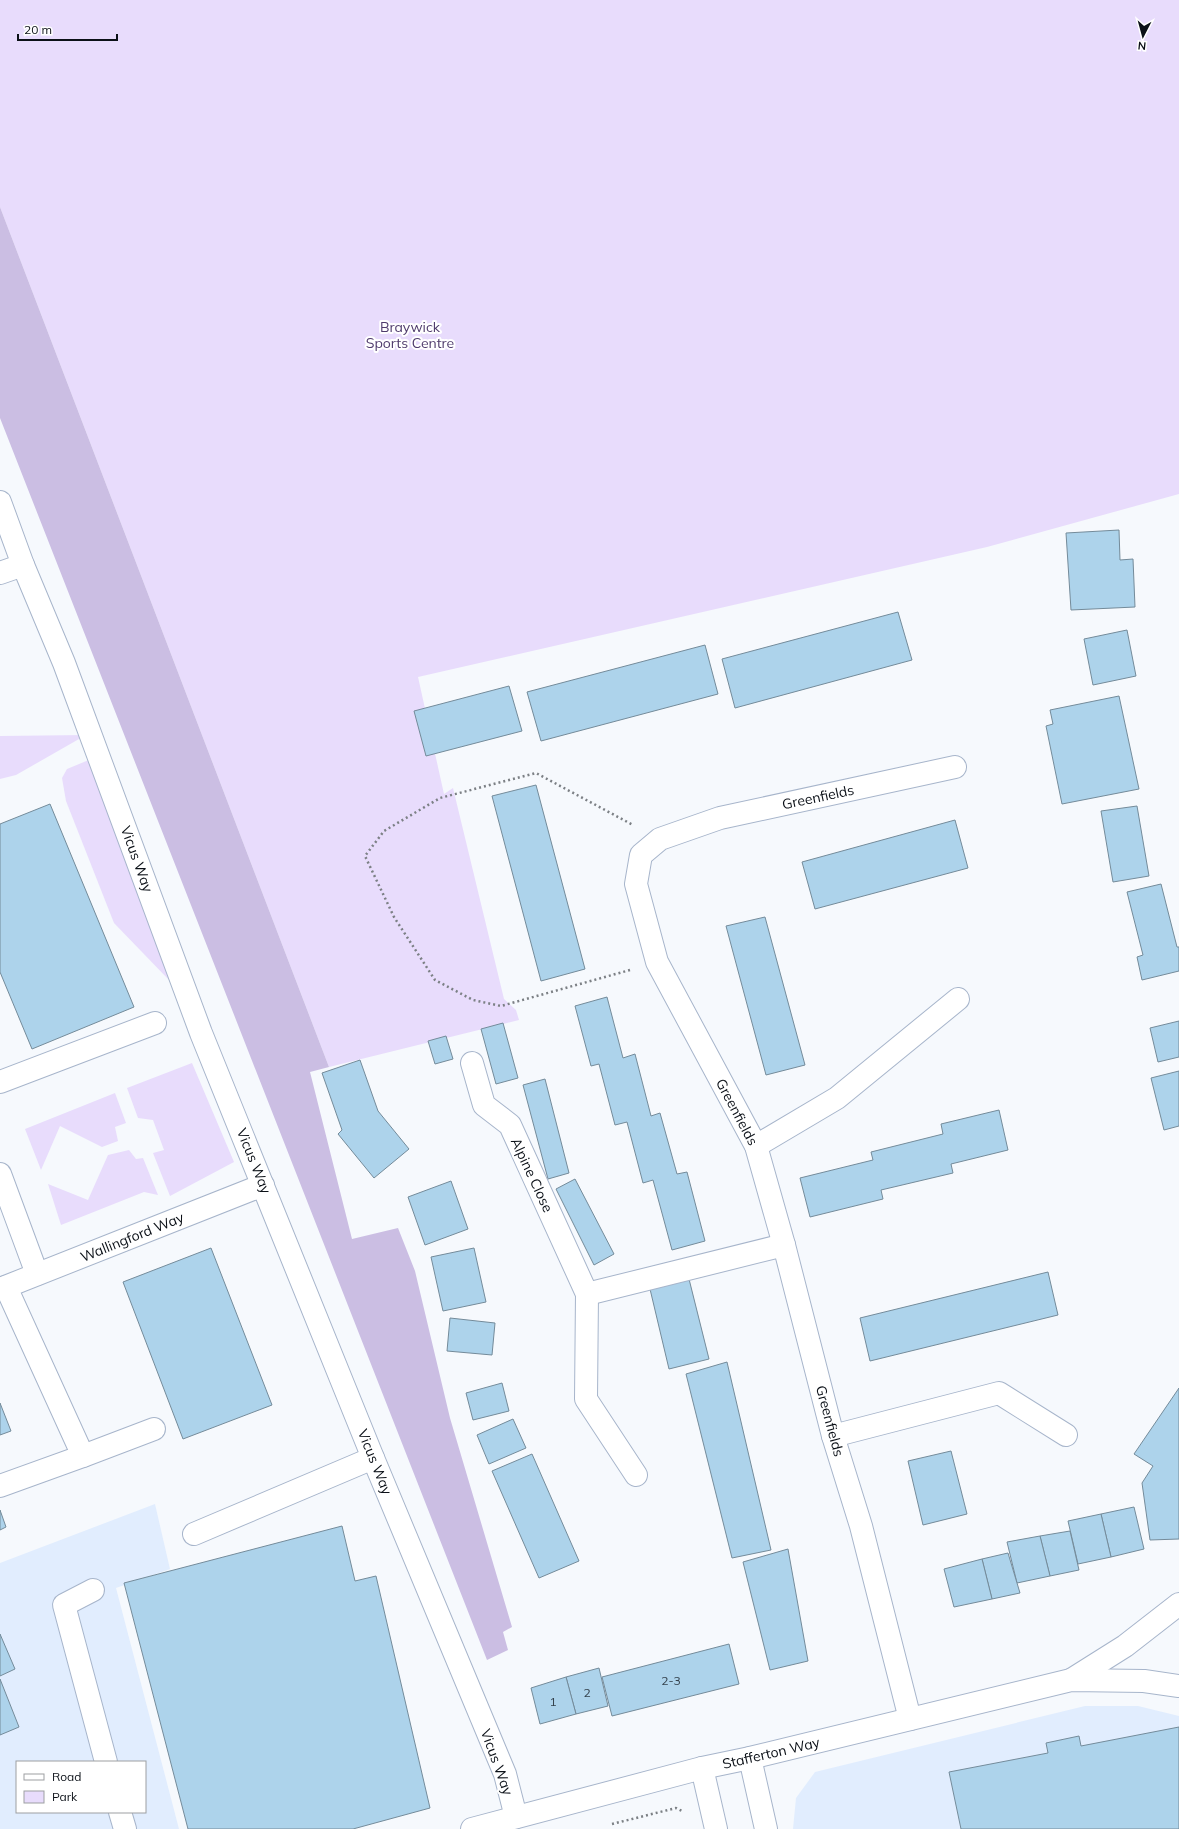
<svg xmlns="http://www.w3.org/2000/svg" width="1179" height="1829" font-family="Mulish,sans-serif">
<style>
.built{fill:#e1edfe;fill-rule:evenodd}
.green{fill:#e8dcfc}
.forest{fill:#cbbee3}
.building{fill:#add3eb;stroke:#748b9a}
.lines{fill:none;stroke-linecap:round;stroke-linejoin:round}
.minor-casing{stroke:#a7b5cb;stroke-width:24}
.path{stroke:#7c8085;stroke-width:2.5;stroke-dasharray:2 3;stroke-linecap:butt}
.minor{stroke:#fff;stroke-width:22}
.labels{text-anchor:middle;dominant-baseline:central;stroke-width:4;stroke-linejoin:round;paint-order:stroke}
.number-label{font-size:12px;fill:#34414c}
.park-label{font-size:14px;fill:#4f3b6c;stroke:#fff}
.street-label{font-size:14px;fill:#0b1017;stroke:#fff}
</style>
<rect width="100%" height="100%" fill="#f6f9fd"/>
<g class="built">
<path d="M155 1504 170 1569 116 1588 179 1829H0V1563ZM17 1762H145V1812H17Z"/>
<path d="M1085 1706H1138L1179 1716V1829H793L796 1798 815 1772Z"/>
</g>
<g class="green">
<path d="M0 0H1179V494L987 547 418 677 444 794 453 788 504 999 516 1010 519 1020 329 1067 0 207Z"/>
<path d="M86 735 16 775 0 779V736Z"/>
<path d="M96 757 170 981 114 923 66 801 62 778 67 769Z"/>
<path d="M192 1063 234 1162 170 1196 153 1153 164 1150 153 1120 138 1118 127 1088Z"/>
<path d="M115 1093 126 1123 115 1127 118 1141 102 1147 60 1126 41 1170 25 1129Z"/>
<path d="M129 1150 136 1159 143 1158 158 1195 144 1192 61 1225 48 1184 88 1200 108 1155Z"/>
</g>
<path class="forest" d="M0 207 329 1067 310 1072 352 1239 398 1228 415 1271 450 1418 512 1627 503 1632 508 1650 487 1660 0 418Z"/>
<g class="building">
<path d="M1119 530 1120 560 1133 559 1135 607 1071 610 1066 533Z"/>
<path d="M898 612 912 660 735 708 722 659Z"/>
<path d="M1127 630 1136 676 1093 685 1084 639Z"/>
<path d="M705 645 718 694 541 741 527 692Z"/>
<path d="M509 686 522 731 426 756 414 711Z"/>
<path d="M1119 696 1139 789 1062 804 1046 726 1053 724 1050 710Z"/>
<path d="M536 785 585 969 541 981 492 796Z"/>
<path d="M50 804 134 1007 32 1049 0 972V824Z"/>
<path d="M1137 806 1149 876 1113 882 1101 811Z"/>
<path d="M955 820 968 868 815 909 802 862Z"/>
<path d="M1161 884 1177 947H1179V971L1142 980 1137 957 1143 955 1127 892Z"/>
<path d="M765 917 805 1065 766 1075 726 926Z"/>
<path d="M607 997 623 1058 635 1054 651 1116 660 1113 677 1174 687 1172 705 1241 672 1250 653 1180 643 1183 627 1122 615 1125 599 1064 591 1066 575 1006Z"/>
<path d="M1179 1021V1057L1158 1062 1150 1028Z"/>
<path d="M503 1023 518 1078 496 1084 481 1029Z"/>
<path d="M446 1036 453 1059 435 1064 428 1041Z"/>
<path d="M360 1060 378 1111 409 1149 374 1178 338 1134 342 1130 322 1073Z"/>
<path d="M1179 1071V1126L1164 1130 1151 1078Z"/>
<path d="M545 1079 569 1173 548 1179 523 1085Z"/>
<path d="M999 1110 1008 1150 951 1164 953 1173 881 1190 883 1199 810 1217 800 1178 873 1160 871 1152 943 1134 941 1124Z"/>
<path d="M575 1179 614 1254 594 1265 556 1189Z"/>
<path d="M451 1181 468 1229 425 1245 408 1197Z"/>
<path d="M211 1248 272 1405 183 1439 123 1282Z"/>
<path d="M474 1248 486 1302 443 1311 431 1257Z"/>
<path d="M1048 1272 1058 1315 870 1361 860 1318Z"/>
<path d="M689 1279 709 1359 669 1369 650 1289Z"/>
<path d="M450 1318 495 1323 492 1355 447 1351Z"/>
<path d="M727 1362 771 1550 732 1558 686 1374Z"/>
<path d="M502 1383 509 1411 473 1420 466 1393Z"/>
<path d="M1179 1388V1539L1150 1540 1142 1483 1153 1466 1134 1454Z"/>
<path d="M0 1403 11 1431 0 1435Z"/>
<path d="M513 1419 526 1448 489 1464 477 1435Z"/>
<path d="M951 1451 967 1514 923 1525 908 1461Z"/>
<path d="M532 1454 579 1561 539 1578 492 1471Z"/>
<path d="M1134 1507 1144 1549 1111 1557 1101 1514Z"/>
<path d="M0 1510 6 1527 0 1530Z"/>
<path d="M1101 1514 1111 1557 1078 1564 1068 1521Z"/>
<path d="M342 1526 355 1581 376 1576 430 1808 353 1829H188L124 1583Z"/>
<path d="M1070 1531 1079 1570 1050 1576 1040 1536Z"/>
<path d="M1040 1536 1050 1576 1017 1583 1007 1542Z"/>
<path d="M788 1549 808 1661 770 1670 743 1562Z"/>
<path d="M1008 1553 1020 1593 992 1599 982 1559Z"/>
<path d="M982 1559 992 1599 954 1607 944 1569Z"/>
<path d="M0 1634 15 1669 0 1676Z"/>
<path d="M729 1644 739 1684 612 1716 602 1677Z"/>
<path d="M599 1668 608 1706 576 1714 566 1677Z"/>
<path d="M566 1677 576 1714 540 1724 531 1688Z"/>
<path d="M0 1679 19 1727 0 1735Z"/>
<path d="M1179 1727V1829H961L949 1772 1048 1753 1046 1743 1079 1736 1081 1746Z"/>
</g>
<g class="lines">
<g class="minor-casing">
<g id="minor">
<path d="M0 502 23 565 64 663 201 1033 373 1458 505 1774 516 1817"/>
<path d="M0 573 23 565"/>
<path d="M472 1063 484 1105 510 1125 587 1294 586 1399 636 1475"/>
<path d="M0 1082 155 1023"/>
<path d="M756 1146 837 1098 958 999"/>
<path d="M0 1174 37 1274"/>
<path d="M0 1289 263 1185"/>
<path d="M587 1294 784 1245"/>
<path d="M833 1436 999 1393 1066 1435"/>
<path d="M83 1456 154 1429"/>
<path d="M0 1486 83 1456 6 1287"/>
<path d="M194 1534 373 1458"/>
<path d="M93 1590 64 1605 106 1762"/>
<path d="M1071 1680 1125 1646 1179 1604"/>
<path d="M910 1719 861 1526 833 1436 784 1245 756 1146 657 962 636 884 641 855 660 839 720 818 955 767"/>
<path d="M750 1758 766 1829"/>
<path d="M702 1768 716 1829"/>
<path d="M120 1812 125 1829"/>
<path d="M472 1829 702 1768 750 1758 1071 1680 1144 1681 1179 1686"/>
</g>
</g>
<g class="path">
<path d="M630 970 501 1006 473 1000 435 980 394 917 365 856 384 831 440 798 536 773 633 825"/>
<path d="M612 1824 676 1808 682 1811"/>
</g>
<use href="#minor" class="minor"/>
</g>
<g class="labels">
<g class="number-label">
<text x="671" y="1680">2-3</text>
<text x="587" y="1692">2</text>
<text x="553" y="1701">1</text>
</g>
<g class="park-label">
<text x="410" y="327">Braywick<tspan x="410" dy="16">Sports Centre</tspan></text>
</g>
<g class="street-label">
<text transform="translate(818 797) rotate(-12)">Greenfields</text>
<text transform="translate(137 859) rotate(70)">Vicus Way</text>
<text transform="translate(737 1112) rotate(62)">Greenfields</text>
<text transform="translate(254 1161) rotate(68)">Vicus Way</text>
<text transform="translate(532 1175) rotate(65)">Alpine Close</text>
<text transform="translate(132 1237) rotate(-22)">Wallingford Way</text>
<text transform="translate(830 1421) rotate(75)">Greenfields</text>
<text transform="translate(375 1462) rotate(68)">Vicus Way</text>
<text transform="translate(771 1753) rotate(-13)">Stafferton Way</text>
<text transform="translate(497 1762) rotate(70)">Vicus Way</text>
</g>
</g>
<rect x="16" y="1761" width="130" height="52" fill="#ffffff" stroke="#9d9fa2"/>
<rect x="24" y="1774" width="20" height="6" fill="#ffffff" stroke="#9d9fa2"/>
<text x="52" y="1781" font-size="12" fill="#0b1017">Road</text>
<rect x="24" y="1791" width="20" height="12" fill="#e8dcfc" stroke="#9d9fa2"/>
<text x="52" y="1801" font-size="12" fill="#0b1017">Park</text>
<g transform="translate(1143 36) rotate(186)" stroke="#ffffff" stroke-width="3" paint-order="stroke">
<path d="M0-3L7 15L0 10L-7 15Z" fill="#0b1017"/>
<text y="-6" font-size="11" font-weight="bold" text-anchor="middle" fill="#0b1017">N</text>
</g>
<path d="M18 34v6h99v-6" fill="none" stroke="#0b1017" stroke-width="2"/>
<text x="24" y="34" font-size="12" fill="#0b1017" stroke="#ffffff" stroke-width="3" paint-order="stroke">20 m</text>
</svg>
